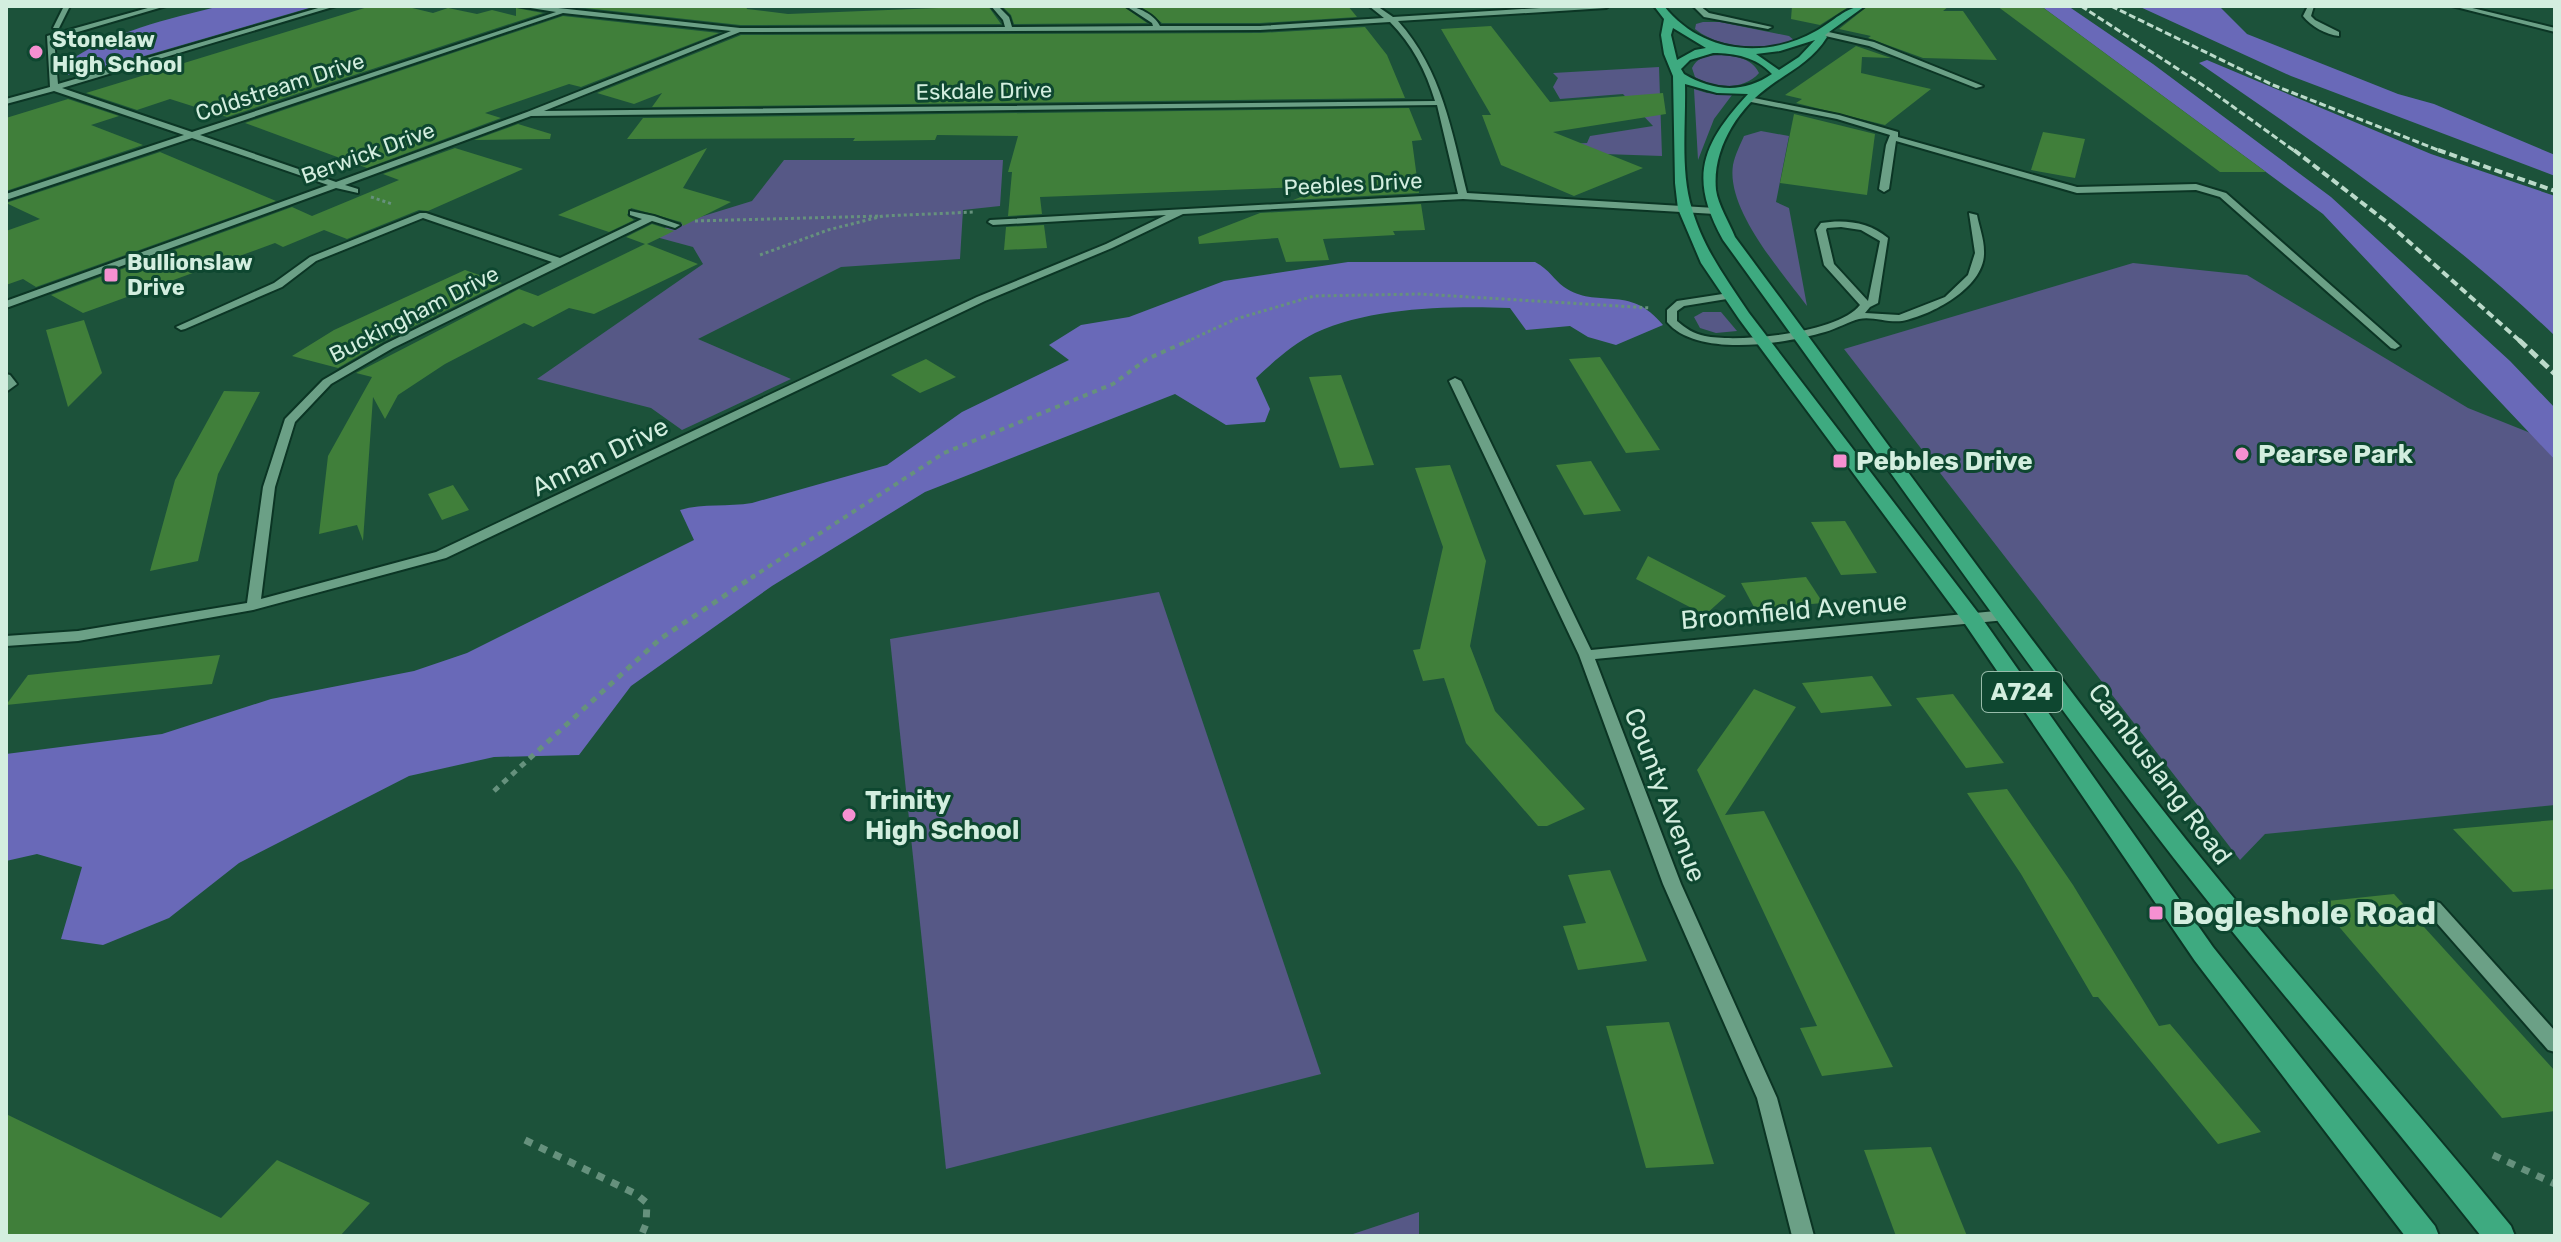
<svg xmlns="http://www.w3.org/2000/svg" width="2561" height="1242" font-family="Rubik,sans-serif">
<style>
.green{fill:#565886}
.forest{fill:#6969b8}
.building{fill:#407f3a}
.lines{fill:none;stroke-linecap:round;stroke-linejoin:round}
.minor-casing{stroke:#0b3524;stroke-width:4}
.major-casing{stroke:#0b3524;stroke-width:4}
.path-far3{stroke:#66917d;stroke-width:3;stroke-dasharray:3 3;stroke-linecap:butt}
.path-far2{stroke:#66917d;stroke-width:4;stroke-dasharray:5 5;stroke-linecap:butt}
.path-far1{stroke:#66917d;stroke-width:5;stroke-dasharray:6 6;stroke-linecap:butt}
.path{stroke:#66917d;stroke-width:7;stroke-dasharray:8 8;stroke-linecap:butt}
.minor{fill:#6ba086;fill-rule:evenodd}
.major{fill:#3eaa80;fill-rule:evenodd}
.rail-far2{stroke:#bbdaca;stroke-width:3;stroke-dasharray:7 3;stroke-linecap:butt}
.rail-far1{stroke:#bbdaca;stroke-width:4;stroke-dasharray:8 4;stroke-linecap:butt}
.rail{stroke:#bbdaca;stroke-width:5;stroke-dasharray:10 5;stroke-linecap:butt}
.poi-dot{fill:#f590d1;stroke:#0e4730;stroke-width:3}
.labels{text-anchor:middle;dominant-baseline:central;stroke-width:6;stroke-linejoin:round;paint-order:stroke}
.far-poi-label{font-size:22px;font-weight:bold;fill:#d3eedf;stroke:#0e4730;text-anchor:start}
.far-street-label{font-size:22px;fill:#d3eedf;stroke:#0e4730}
.shield{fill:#0e4730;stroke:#98bcaa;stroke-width:2}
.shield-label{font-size:24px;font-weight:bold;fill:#d3eedf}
.poi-label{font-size:26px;font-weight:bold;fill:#d3eedf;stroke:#0e4730;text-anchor:start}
.street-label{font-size:26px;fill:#d3eedf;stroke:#0e4730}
.near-poi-label{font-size:32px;font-weight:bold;fill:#d3eedf;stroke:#0e4730;text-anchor:start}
</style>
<rect width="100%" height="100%" fill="#1c523a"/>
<g class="green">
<path d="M1703 22H1720L1789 36 1795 41C1764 50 1721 50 1695 29L1696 24Z"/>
<path d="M1715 55C1731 55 1752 57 1759 73 1744 91 1714 88 1695 77L1692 68C1697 58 1704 57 1715 55Z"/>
<path d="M1659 67 1662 156 1517 151 1515 147 1587 143 1590 136 1653 126 1623 94 1560 99 1553 87 1558 78 1553 73Z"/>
<path d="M1694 89 1707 93 1732 95 1714 119 1698 160Z"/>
<path d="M1761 131 1789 136 1776 202 1789 208 1807 306C1782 272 1726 210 1733 165 1735 155 1740 145 1744 136Z"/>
<path d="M784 160H1003L1000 206 963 210 960 259 841 267 698 339 791 379 682 430 651 408 537 379 703 264 693 247 645 234 752 201Z"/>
<path d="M2133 263 2247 275 2468 408 2533 434 2555 460V805L2265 834 2240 860 1844 349Z"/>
<path d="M1703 312H1721L1737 331 1716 333 1700 328 1694 317Z"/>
<path d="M1159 592 1321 1074 946 1169 890 639Z"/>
<path d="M1419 1212V1236H1347Z"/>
</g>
<g class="forest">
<path d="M220 6H316L79 75H68L66 63C110 32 168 19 220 6Z"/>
<path d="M2041 6H2068L2153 64 2331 197 2510 361 2555 408V460L2323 214Z"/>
<path d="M2138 6 2220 7 2247 34 2398 94 2434 104 2555 155V176L2291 76Z"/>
<path d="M2207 60 2431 154 2555 196V336C2447 232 2322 148 2199 63Z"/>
<path d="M1348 262H1535C1550 270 1553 279 1564 287 1597 310 1629 283 1663 325L1616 345 1588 337 1570 326 1526 330 1510 308C1449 306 1372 307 1315 333 1293 344 1273 362 1256 378L1270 409 1265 422 1226 425 1175 394 925 492 772 586 631 686 579 755 494 757 409 776 239 863 169 918 103 945 61 939 82 867 37 854 6 861V754L162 734 271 699 414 671 467 653 694 540 680 510C704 503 728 507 752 503L887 465 962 412 1069 360 1049 345 1081 325 1129 317 1224 281Z"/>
</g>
<g class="building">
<path d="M371 6H404L433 13 448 8 477 14 492 10 516 16V8L543 13 227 117 170 99 137 110 86 93Z"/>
<path d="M567 6H746L747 9 788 14 988 6 1001 24 740 25Z"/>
<path d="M1002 6H1123L1147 23 1014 24 1011 15Z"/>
<path d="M1140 6H1348L1357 17 1260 23H1162Z"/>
<path d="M1792 6H1850L1820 25 1791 19Z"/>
<path d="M1868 6H1949L1943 11H1963L1997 60 1923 58 1868 38 1871 36 1839 29Z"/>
<path d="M1997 6H2041L2266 172H2220Z"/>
<path d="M563 16 719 33 581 87 569 84 485 113 501 118 367 168 245 123Z"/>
<path d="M1491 26 1550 102 1663 93 1666 114 1553 132 1643 168 1574 196 1501 165 1482 115H1491L1441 29Z"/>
<path d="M1365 27 1387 55 1405 98 652 107 662 93 634 104 597 93 741 35 1260 33Z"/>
<path d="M1856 46 1891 58 1862 57 1861 73 1931 89 1885 125 1796 103 1802 99 1785 95Z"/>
<path d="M68 99 119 116 91 125 143 145 6 191V118Z"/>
<path d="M1409 108 1422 140 1412 141 1419 193 1293 200 1330 186 1040 197 1042 214 1008 216 1012 172H1008L1018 136 937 135 935 140 853 141 855 138 627 139 643 118Z"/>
<path d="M1794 114 1875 134 1867 195 1780 183Z"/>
<path d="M518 124 551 134 550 139 474 140Z"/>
<path d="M2043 132 2085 139 2075 178 2031 170Z"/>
<path d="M455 148 523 169 428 211 419 210 347 239 324 230 283 247 275 243 83 313 51 295 292 207 312 216 399 180 383 174Z"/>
<path d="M707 148 683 188 731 202 683 226 681 222 631 208 627 215 634 220 609 232 558 215Z"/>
<path d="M160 152 276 201 36 287 23 279 6 285V231L40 219 6 203Z"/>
<path d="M1421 204 1425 230 1393 231 1395 235 1323 239 1329 260 1286 262 1278 238 1199 244 1198 237 1260 213Z"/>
<path d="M652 224 674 231 647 244 698 264 594 314 569 308 533 327 524 323 445 364 398 395 385 419 373 397 363 541 357 525 319 534 328 456 372 377 356 373 519 289 538 296 645 244 626 237Z"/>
<path d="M1044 225 1047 248 1004 250 1006 227Z"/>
<path d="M465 270 502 283 384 341 338 368 292 356 334 330Z"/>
<path d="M84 320 102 373 68 407 46 330Z"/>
<path d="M1600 357 1660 450 1626 453 1569 359Z"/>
<path d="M926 359 956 377 920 393 891 375Z"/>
<path d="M1341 375 1374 465 1340 468 1309 377Z"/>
<path d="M224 391 260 392 218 474 198 561 150 571 175 480Z"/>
<path d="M1591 461 1621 511 1584 515 1556 465Z"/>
<path d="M1450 465 1486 561 1470 646 1495 711 1585 809 1547 826H1538L1466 743 1444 678 1423 681 1413 650 1420 649 1443 547 1415 468Z"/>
<path d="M453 485 469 510 442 520 428 494Z"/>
<path d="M1845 521 1877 573 1841 575 1811 522Z"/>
<path d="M1648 556 1726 596 1705 615 1636 579Z"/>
<path d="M1806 577 1823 603 1755 609 1741 583Z"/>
<path d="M220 655 212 684 6 705 28 675Z"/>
<path d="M1872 676 1892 706 1821 713 1802 683Z"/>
<path d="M1754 689 1796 707 1725 815 1764 811 1893 1067 1822 1076 1800 1028 1817 1026 1697 770Z"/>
<path d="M1953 694 2004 763 1966 768 1916 698Z"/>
<path d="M2007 789 2073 885 2159 1026 2170 1024 2261 1132 2218 1144 2098 997H2093L2021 874 1967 793Z"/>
<path d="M2555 820V889L2513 892 2453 829Z"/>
<path d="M1610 870 1647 961 1578 970 1563 926 1586 923 1568 875Z"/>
<path d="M2394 894 2555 1071V1111L2502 1118 2318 902Z"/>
<path d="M1669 1022 1714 1164 1646 1168 1606 1026Z"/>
<path d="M6 1114 221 1218 277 1160 370 1203 340 1236H6Z"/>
<path d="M1931 1147 1967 1236H1896L1864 1150Z"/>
</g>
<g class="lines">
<g class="minor-casing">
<g id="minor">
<path d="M64 6H70L59 28H53Z"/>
<path d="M155 6H166L54 39 58 84 325 6H336L62 88 192 132 556 12 518 6H540L740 28 1005 27 1003 20 991 6H998L1009 17 1012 27 1153 26 1152 23 1126 6C1137 6 1155 15 1160 26H1260L1384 18 1369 6H1377L1393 17 1573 6H1609L1606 8 1398 21C1442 70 1452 132 1467 193L1715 208 1720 211 1715 214 1463 199 1183 214 1112 248 985 301 446 558 253 610 78 641 6 646V636L78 631 247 603 263 487 285 419 323 380 385 344 552 262 423 218 316 261 282 287 185 329 181 330 176 327 274 283 310 257 420 213H426L560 258 642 219 630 215V211L654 216 680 225 675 228 652 221 393 348 331 384 295 422 275 487 261 599 436 552 977 297 1106 244 1166 215 993 225 988 222 990 220 1458 194 1437 105 531 116 345 185 358 189V193L336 188 6 308V301L328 185 192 138 6 200V194L184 135 54 91 6 104V99L50 87 47 36ZM563 13 731 31 527 112 336 182 200 135ZM1390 22C1412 44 1426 71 1435 101L544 111 740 32 1260 30Z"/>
<path d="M1693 6H1700L1709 13 1772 27 1768 29 1704 17Z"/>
<path d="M2308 6H2314L2311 16 2315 20 2339 32V36C2326 35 2311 26 2303 16Z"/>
<path d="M2452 6H2464L2555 28V32Z"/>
<path d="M1824 31 1874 42 1983 86 1976 88 1869 46 1821 35 1820 33Z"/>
<path d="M1749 97 1839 115 1898 132V137L2077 187 2196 184 2226 193 2400 346 2395 349 2391 348 2220 197 2196 190 2077 193 1896 141 1889 189 1884 192 1879 189 1886 145 1890 135 1837 119 1746 101 1745 99Z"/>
<path d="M1969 213 1977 215C1979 226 1984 239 1984 251 1986 287 1932 315 1902 321 1888 323 1872 316 1859 319 1850 321 1836 329 1825 332 1784 344 1697 358 1667 322V310L1677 301 1729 293 1733 294V298L1684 306 1677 311V321C1685 328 1694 334 1705 336 1739 343 1839 333 1860 305L1824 265 1816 230 1821 223C1845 219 1869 222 1888 238L1878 303 1870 307 1865 313 1899 315 1945 297 1968 275 1975 253ZM1841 227 1861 230 1880 241 1868 301 1834 264 1826 230 1827 228Z"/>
<path d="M6 374 10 375 17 384 6 392Z"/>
<path d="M1455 378 1461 381 1591 650 2006 610 2013 615 2006 620 1595 659 1681 884 1777 1098 1814 1236H1792L1757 1098 1663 884 1579 655 1449 381Z"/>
<path d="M2434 901 2440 903 2555 1031V1052L2548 1050 2428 913 2425 908 2428 903Z"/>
</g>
</g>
<g class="major-casing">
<path id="major" d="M1654 6H1664C1701 53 1765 60 1816 31 1833 22 1846 6 1865 6L1825 35 1827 37C1813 60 1792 70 1771 85 1738 108 1712 149 1716 190 1718 205 1729 222 1735 237 1874 424 2010 615 2154 799 2268 945 2394 1082 2511 1226L2515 1236H2481C2368 1092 2247 956 2137 810 1996 623 1861 430 1723 240 1688 177 1702 144 1748 94L1717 93 1685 84C1686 124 1680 171 1692 209 1703 248 1727 280 1749 313L1979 614 2213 947 2435 1226 2439 1236H2405L2195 961 1965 624 1739 319 1701 263 1678 209 1675 183 1673 76 1664 54 1661 35 1664 19ZM1673 28 1706 48 1695 50 1677 60 1671 35ZM1815 40 1799 57 1779 70 1756 54 1780 51ZM1713 53C1735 53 1756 57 1772 74 1743 94 1713 91 1684 74L1681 69 1690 60Z"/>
</g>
<g class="path-far3">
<path d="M371 197 392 204"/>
<path d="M695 221 881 216"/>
<path d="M760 255 828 230 883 216 975 212"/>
<path d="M1186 342 1236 319 1314 296 1420 294 1651 308"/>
</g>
<path class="path-far2" d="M751 578 944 453 1113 384 1147 359 1190 340"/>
<path class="path-far1" d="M494 791 660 639 754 576"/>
<g class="path">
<path d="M525 1140 636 1194 647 1203 646 1224 641 1236"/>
<path d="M2493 1155 2555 1184"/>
</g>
<use href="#minor" class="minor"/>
<use href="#major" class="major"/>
<g class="rail-far2">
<path d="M2081 6 2207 88 2296 152"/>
<path d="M2111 6 2273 85 2443 152"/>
</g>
<g class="rail-far1">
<path d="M2294 150 2388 223 2521 342"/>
<path d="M2438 150 2555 191"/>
</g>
<path class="rail" d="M2519 340 2555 374"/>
</g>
<g class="poi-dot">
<circle cx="36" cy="52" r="8"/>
<rect x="103" y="267" width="16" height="16" rx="4"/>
<circle cx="2242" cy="454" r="8"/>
<rect x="1832" y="453" width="16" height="16" rx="4"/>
<circle cx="849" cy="815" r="8"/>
<rect x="2148" y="905" width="16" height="16" rx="4"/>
</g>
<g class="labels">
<g class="far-poi-label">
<text x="52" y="39">Stonelaw<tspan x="52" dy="25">High School</tspan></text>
<text x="127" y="262">Bullionslaw<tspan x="127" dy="25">Drive</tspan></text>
</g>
<g class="far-street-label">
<text transform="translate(280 87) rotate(-18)">Coldstream Drive</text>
<text transform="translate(984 91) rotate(-1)">Eskdale Drive</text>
<text transform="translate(368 153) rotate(-20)">Berwick Drive</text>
<text transform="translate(1353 184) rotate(-3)">Peebles Drive</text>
<text transform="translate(414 314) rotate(-27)">Buckingham Drive</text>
</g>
<rect class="shield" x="1982" y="672" width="80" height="40" rx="6"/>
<g class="shield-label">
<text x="2022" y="692">A724</text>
</g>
<g class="poi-label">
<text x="2258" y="454">Pearse Park</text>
<text x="1856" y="461">Pebbles Drive</text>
<text x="865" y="800">Trinity<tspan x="865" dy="30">High School</tspan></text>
</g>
<g class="street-label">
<text transform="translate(600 457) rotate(-26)">Annan Drive</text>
<text transform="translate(1794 611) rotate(-5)">Broomfield Avenue</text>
<text transform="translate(2160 774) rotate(53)">Cambuslang Road</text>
<text transform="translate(1665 795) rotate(69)">County Avenue</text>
</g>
<g class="near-poi-label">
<text x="2172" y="913">Bogleshole Road</text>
</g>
</g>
<rect width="2561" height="1242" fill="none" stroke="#d3eedf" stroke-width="16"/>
</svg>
